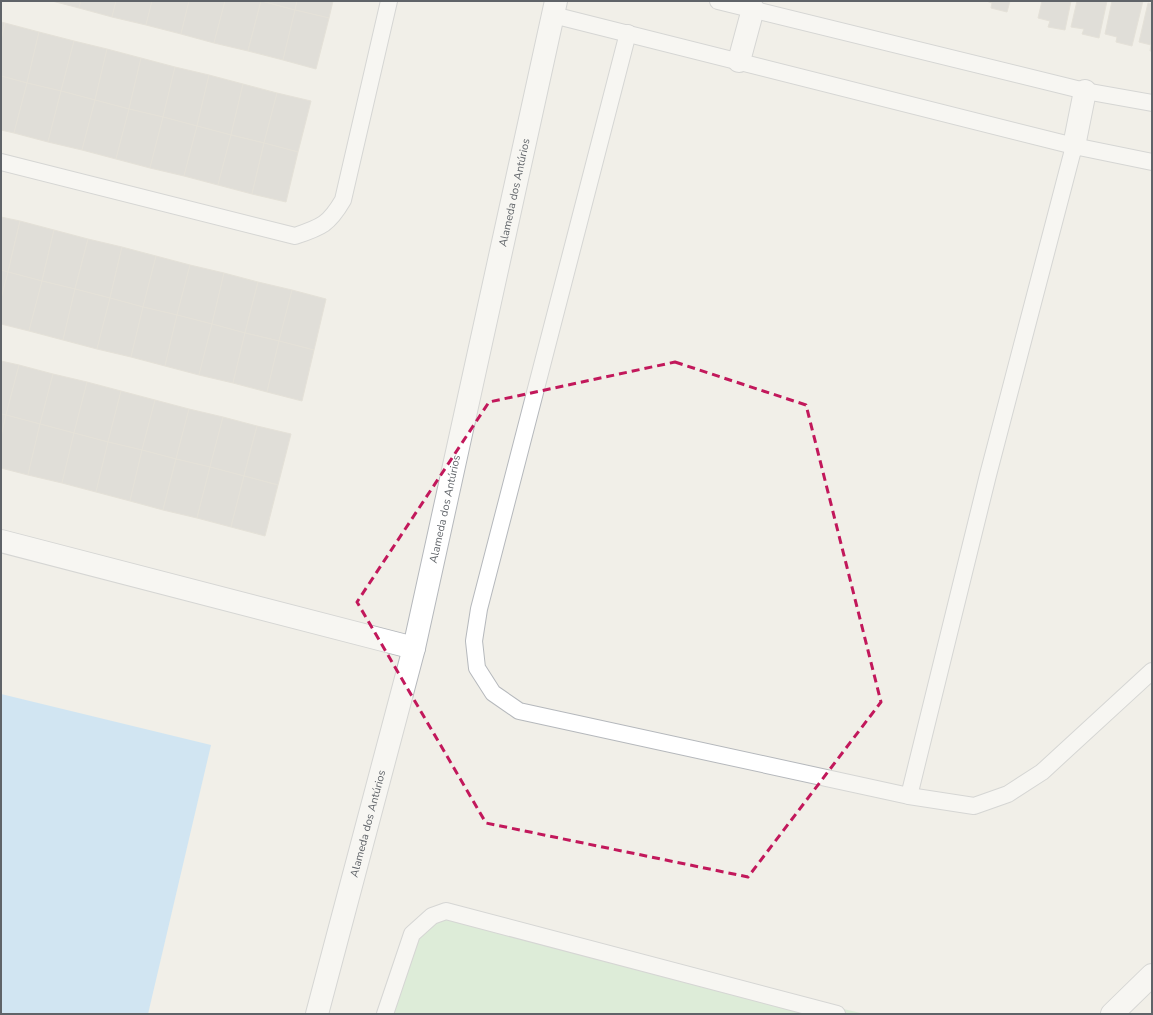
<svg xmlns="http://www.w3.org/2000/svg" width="1153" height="1015" font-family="'Nunito Sans',sans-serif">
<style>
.green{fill:#c5e8c5}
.water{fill:#aadaff}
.building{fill:#cccac5;stroke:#d6d1c6}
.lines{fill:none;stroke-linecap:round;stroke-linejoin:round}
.service-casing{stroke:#b5b8bc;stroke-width:18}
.minor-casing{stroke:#b5b8bc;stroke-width:24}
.tertiary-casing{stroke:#b5b8bc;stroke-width:24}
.service{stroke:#fff;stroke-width:16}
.minor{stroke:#fff;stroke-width:22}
.tertiary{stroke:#fff;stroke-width:22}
.marked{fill:none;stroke:#c2185b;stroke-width:3;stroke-dasharray:8 5;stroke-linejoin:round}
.labels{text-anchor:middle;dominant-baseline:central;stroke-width:3;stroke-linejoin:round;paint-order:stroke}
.street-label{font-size:11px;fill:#5f6368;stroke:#fff}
</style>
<rect width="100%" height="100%" fill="#f1efe8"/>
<path class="green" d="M445 917 865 1014H394L413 945 431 923Z"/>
<path class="water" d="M1 694 211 745 148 1014H1Z"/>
<g class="building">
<path d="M52 1H81L79 8Z"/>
<path d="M81 1H116L112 17 79 8Z"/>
<path d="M116 1H152L146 25 112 17Z"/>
<path d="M152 1H189L181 34 146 25Z"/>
<path d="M189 1H225L214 43 181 34Z"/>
<path d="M225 1H261L248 51 214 43Z"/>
<path d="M261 1 295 10 283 60 248 51Z"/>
<path d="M262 1H297L295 10Z"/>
<path d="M297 1H333L329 18 295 10Z"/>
<path d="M986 1H1010L1007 12 991 8 992 3Z"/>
<path d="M1042 1H1071L1065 30 1048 27 1050 21 1038 18Z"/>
<path d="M1077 1H1107L1099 38 1082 34 1084 29 1071 27Z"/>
<path d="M1112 1H1143L1132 46 1116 42 1117 37 1105 34Z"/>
<path d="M1148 3 1152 4V51H1150L1151 45 1139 42Z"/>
<path d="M295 10 329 18 316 69 283 60Z"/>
<path d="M1 22 5 23 1 41Z"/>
<path d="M5 23 39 32 27 83 1 76V41Z"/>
<path d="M39 32 74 41 61 91 27 83Z"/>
<path d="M74 41 107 49 95 100 61 91Z"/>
<path d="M107 49 141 58 129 109 95 100Z"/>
<path d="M141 58 175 67 163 117 129 109Z"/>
<path d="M175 67 209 75 197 126 163 117Z"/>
<path d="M209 75 243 84 231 135 197 126Z"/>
<path d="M1 76 27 83 14 133 1 130Z"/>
<path d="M27 83 61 91 48 142 14 133Z"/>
<path d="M243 84 277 93 264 143 231 135Z"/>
<path d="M61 91 95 100 82 150 48 142Z"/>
<path d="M277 93 311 101 298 152 264 143Z"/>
<path d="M95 100 129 109 116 159 82 150Z"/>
<path d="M129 109 163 117 150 168 116 159Z"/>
<path d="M163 117 197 126 184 176 150 168Z"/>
<path d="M197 126 231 135 218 185 184 176Z"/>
<path d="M231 135 264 143 252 194 218 185Z"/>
<path d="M264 143 298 152 286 202 252 194Z"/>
<path d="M1 217 20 221 8 272 1 270Z"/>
<path d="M20 221 54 230 42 281 8 272Z"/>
<path d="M54 230 88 239 75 289 42 281Z"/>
<path d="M88 239 122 247 110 298 75 289Z"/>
<path d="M122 247 156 256 143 307 110 298Z"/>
<path d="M156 256 190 265 177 315 143 307Z"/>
<path d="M190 265 224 273 212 324 177 315Z"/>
<path d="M1 270 8 272 1 299Z"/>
<path d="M8 272 42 281 29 331 1 324V299Z"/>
<path d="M224 273 258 282 245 333 212 324Z"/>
<path d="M42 281 75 289 63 340 29 331Z"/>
<path d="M258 282 292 290 279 341 245 333Z"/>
<path d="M75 289 110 298 97 349 63 340Z"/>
<path d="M292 290 326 299 314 350 279 341Z"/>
<path d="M110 298 143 307 131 357 97 349Z"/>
<path d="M143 307 177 315 165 366 131 357Z"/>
<path d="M177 315 212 324 199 375 165 366Z"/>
<path d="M212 324 245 333 233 383 199 375Z"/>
<path d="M245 333 279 341 267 392 233 383Z"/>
<path d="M279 341 314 350 302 401 267 392Z"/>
<path d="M1 361 19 365 6 415 1 414Z"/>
<path d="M19 365 53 374 40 424 6 415Z"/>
<path d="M53 374 87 382 74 433 40 424Z"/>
<path d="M87 382 121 391 108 442 74 433Z"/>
<path d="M121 391 155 400 142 450 108 442Z"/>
<path d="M155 400 189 409 176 459 142 450Z"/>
<path d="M189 409 223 417 210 467 176 459Z"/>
<path d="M1 414 6 415 1 437Z"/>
<path d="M6 415 40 424 28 475 1 468V437Z"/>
<path d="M223 417 257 426 244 476 210 467Z"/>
<path d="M40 424 74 433 62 483 28 475Z"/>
<path d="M257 426 291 434 278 485 244 476Z"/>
<path d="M74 433 108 442 96 492 62 483Z"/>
<path d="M108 442 142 450 130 501 96 492Z"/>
<path d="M142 450 176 459 163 510 130 501Z"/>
<path d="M176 459 210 467 197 518 163 510Z"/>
<path d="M210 467 244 476 231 527 197 518Z"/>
<path d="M244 476 278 485 265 536 231 527Z"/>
</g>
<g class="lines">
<g class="service-casing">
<g id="service">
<path d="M718 1 1085 91 1152 103"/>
<path d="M553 15 1074 146 1152 162"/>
<path d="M628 33 479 609 474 641 477 668 493 693 519 711 909 796 974 806 1008 794 1042 772 1152 671"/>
<path d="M1 162 295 236C322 227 329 224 343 200L389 1"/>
<path d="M909 796 988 475 1074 146"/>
<path d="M385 1014 412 934 432 916 446 911 837 1014"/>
</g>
</g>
<g class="minor-casing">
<g id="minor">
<path d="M739 61 753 9"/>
<path d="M1074 146 1085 91"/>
<path d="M1112 1014 1152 975"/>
</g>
</g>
<g class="tertiary-casing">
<g id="tertiary">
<path d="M1 541 414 648"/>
<path id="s1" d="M317 1014 414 648 556 1"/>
</g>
</g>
<use href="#service" class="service"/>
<use href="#minor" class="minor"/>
<use href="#tertiary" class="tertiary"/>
</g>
<path d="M0 0H1153V1015H0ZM675 362 806 405 881 702 748 877 486 823 357 602 489 402Z" fill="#f1efe8" fill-opacity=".55" fill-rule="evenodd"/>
<path class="marked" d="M675 362 806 405 881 702 748 877 486 823 357 602 489 402Z"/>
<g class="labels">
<g class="street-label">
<text stroke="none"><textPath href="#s1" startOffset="845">Alameda dos Antúrios</textPath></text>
<text stroke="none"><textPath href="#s1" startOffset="521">Alameda dos Antúrios</textPath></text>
<text stroke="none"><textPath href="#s1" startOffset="197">Alameda dos Antúrios</textPath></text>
</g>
</g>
<rect width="1153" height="1015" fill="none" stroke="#5f6368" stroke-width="4"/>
</svg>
